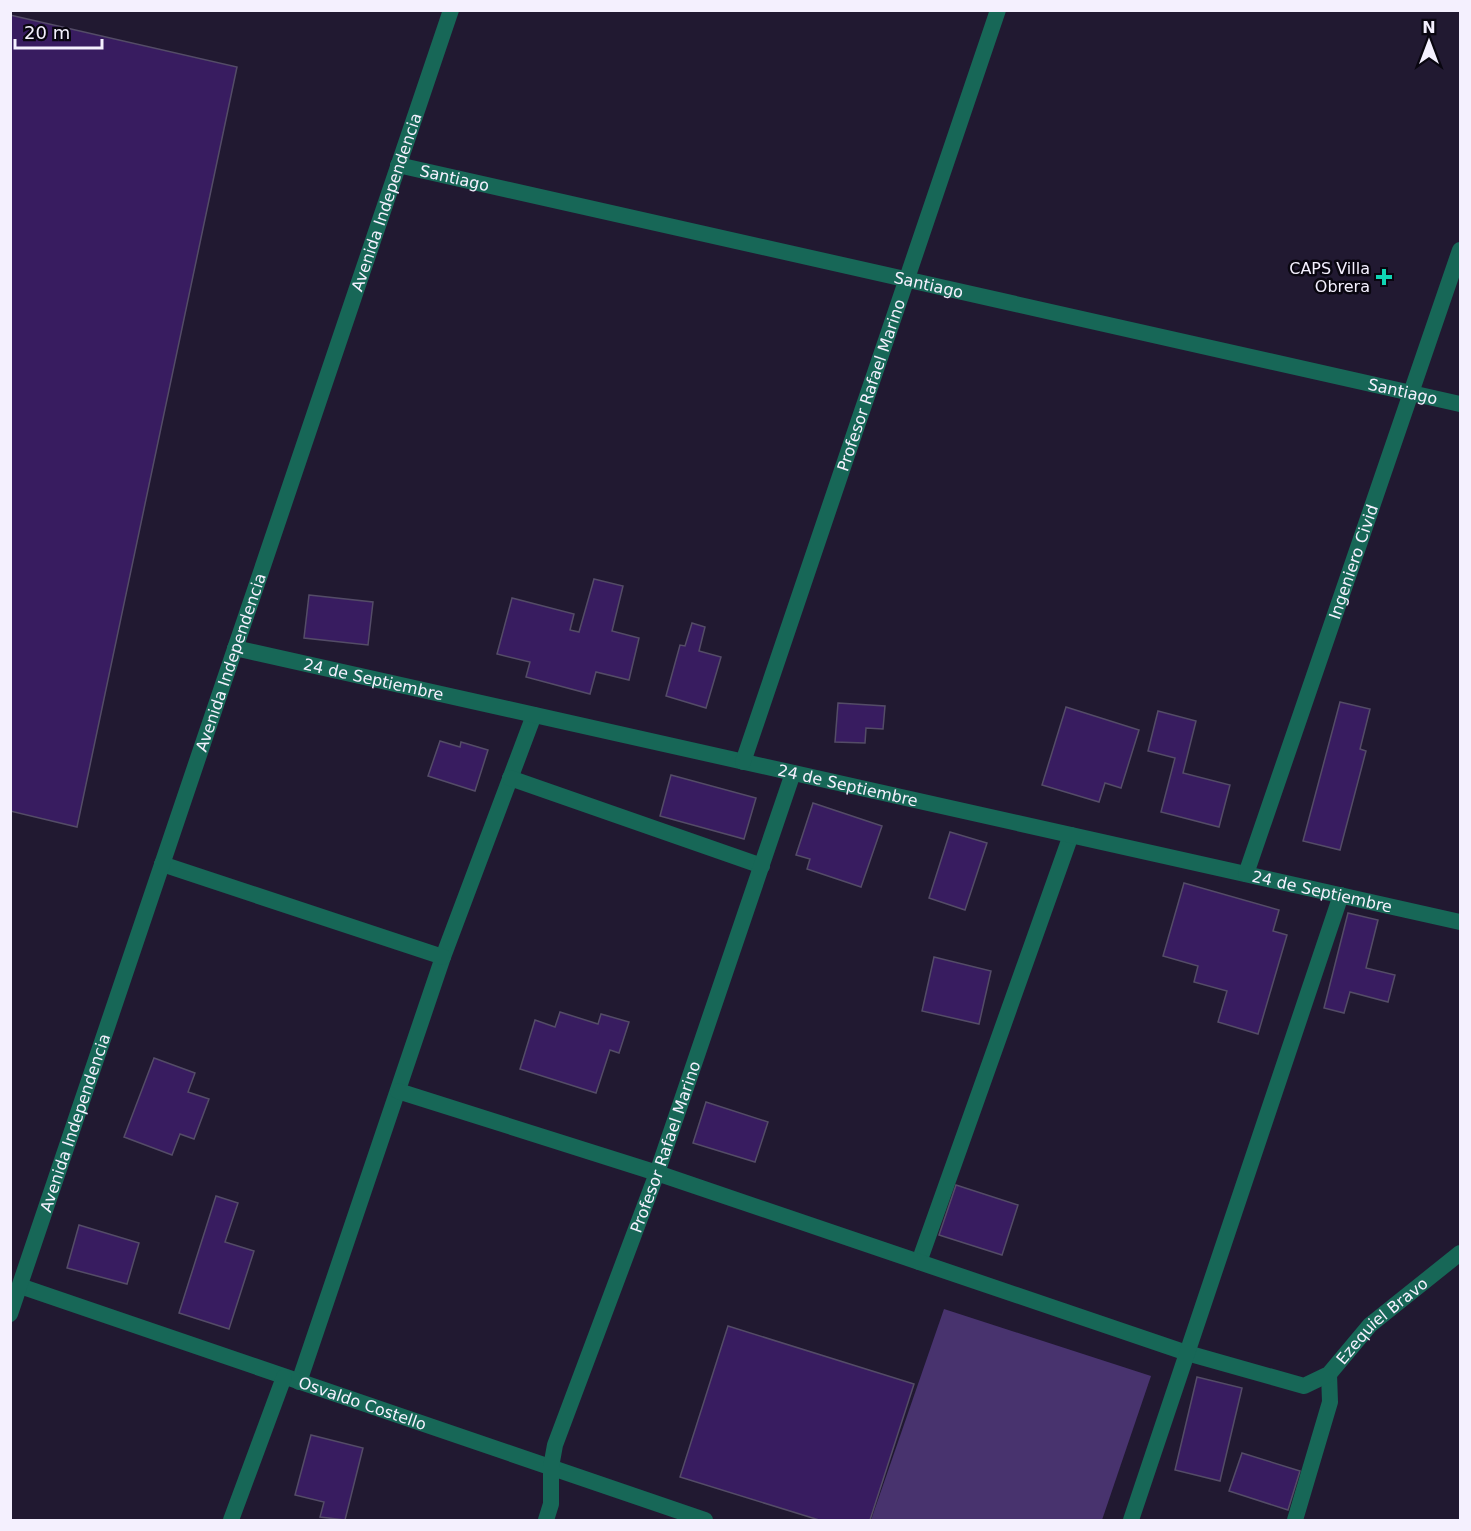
<svg xmlns="http://www.w3.org/2000/svg" width="1471" height="1531" font-family="'DejaVu Sans',sans-serif">
<style>
.green{fill:#48336e}
.building{fill:#381c60;stroke:#544c67;stroke-width:1.5}
.lines{fill:none;stroke-linecap:round;stroke-linejoin:round}
.service{stroke:#176757;stroke-width:16}
.minor{stroke:#176757;stroke-width:16}
.tertiary{stroke:#176757;stroke-width:16}
.poi-dot{fill:#10d5b4;stroke:#090610;stroke-width:2}
.labels{text-anchor:middle;dominant-baseline:central;stroke-width:5;stroke-linejoin:round;paint-order:stroke}
.street-label{font-size:16px;fill:#f4f0fe;stroke:#090610}
.poi-label{font-size:16px;fill:#f4f0fe;stroke:#090610;text-anchor:end}
</style>
<rect width="100%" height="100%" fill="#211931"/>
<path class="green" d="M944 1309 1151 1376 1102 1520H871Z"/>
<g class="building">
<path d="M10 15 237 67 77 827 10 811Z"/>
<path d="M594 579 623 586 612 631 639 638 629 680 596 672 590 694 526 677 530 662 497 654 512 598 574 614 570 630 579 632Z"/>
<path d="M309 595 373 602 368 645 304 638Z"/>
<path d="M692 623 705 627 699 651 721 657 706 708 666 696 680 645 685 646Z"/>
<path d="M1340 702 1370 709 1360 749 1366 751 1340 850 1303 841Z"/>
<path d="M838 703 885 706 883 729 866 728 865 743 835 742Z"/>
<path d="M1066 707 1139 730 1121 788 1105 783 1099 802 1042 785Z"/>
<path d="M1158 711 1196 721 1183 773 1230 785 1219 827 1161 812 1175 758 1148 751Z"/>
<path d="M440 741 460 747 461 742 488 750 475 791 428 776Z"/>
<path d="M671 775 756 798 744 839 660 816Z"/>
<path d="M813 803 882 826 861 887 807 869 810 859 796 855Z"/>
<path d="M950 832 987 843 965 910 929 898Z"/>
<path d="M1184 883 1279 910 1273 931 1287 935 1258 1034 1218 1022 1227 991 1194 982 1198 966 1163 956Z"/>
<path d="M1348 913 1378 920 1366 968 1395 975 1388 1002 1350 992 1344 1013 1324 1008Z"/>
<path d="M934 957 991 971 979 1024 922 1011Z"/>
<path d="M560 1012 598 1024 601 1014 629 1022 619 1053 610 1050 596 1093 520 1069 535 1020 555 1027Z"/>
<path d="M154 1058 195 1073 188 1092 209 1099 194 1139 180 1134 172 1155 124 1137Z"/>
<path d="M706 1102 768 1122 755 1162 693 1143Z"/>
<path d="M956 1185 1018 1205 1002 1255 939 1235Z"/>
<path d="M216 1196 238 1203 225 1242 254 1251 229 1329 179 1313Z"/>
<path d="M79 1225 139 1243 127 1284 67 1268Z"/>
<path d="M728 1326 914 1384 870 1520H819L680 1477Z"/>
<path d="M1197 1377 1242 1388 1220 1481 1175 1470Z"/>
<path d="M311 1435 363 1448 345 1520 320 1517 324 1502 295 1495Z"/>
<path d="M1242 1453 1300 1471 1288 1510 1229 1491Z"/>
</g>
<g class="lines">
<g class="service">
<path d="M919 1262 1071 835"/>
<path d="M299 1382 443 957 534 715"/>
<path d="M1295 1520 1330 1402 1329 1374"/>
</g>
<g class="minor">
<path id="s1" d="M398 165 1460 404"/>
<path id="s2" d="M235 648 1460 922"/>
<path id="s3" d="M743 762 998 10"/>
<path d="M510 778 762 866"/>
<path d="M162 864 443 957"/>
<path id="s4" d="M1246 874 1460 250"/>
<path id="s5" d="M398 1091 657 1173 1187 1353 1304 1386 1329 1374 1370 1325 1460 1253"/>
<path id="s6" d="M20 1286 705 1520"/>
<path d="M231 1520 284 1377"/>
<path id="s7" d="M546 1520 551 1504V1467L555 1445 657 1173 793 773"/>
<path d="M1131 1520 1341 895"/>
</g>
<path class="tertiary" id="s8" d="M10 1314 451 10"/>
</g>
<path class="poi-dot" d="M1381 268h6v6h6v6h-6v6h-6v-6h-6v-6h6z"/>
<g class="labels">
<g class="street-label">
<text stroke="none"><textPath href="#s1" startOffset="58">Santiago</textPath></text>
<text stroke="none"><textPath href="#s8" startOffset="1174">Avenida Independencia</textPath></text>
<text stroke="none"><textPath href="#s1" startOffset="544">Santiago</textPath></text>
<text stroke="none"><textPath href="#s3" startOffset="398">Profesor Rafael Marino</textPath></text>
<text stroke="none"><textPath href="#s1" startOffset="1030">Santiago</textPath></text>
<text stroke="none"><textPath href="#s4" startOffset="330">Ingeniero Civid</textPath></text>
<text stroke="none"><textPath href="#s8" startOffset="688">Avenida Independencia</textPath></text>
<text stroke="none"><textPath href="#s2" startOffset="142">24 de Septiembre</textPath></text>
<text stroke="none"><textPath href="#s2" startOffset="628">24 de Septiembre</textPath></text>
<text stroke="none"><textPath href="#s2" startOffset="1114">24 de Septiembre</textPath></text>
<text stroke="none"><textPath href="#s8" startOffset="202">Avenida Independencia</textPath></text>
<text stroke="none"><textPath href="#s7" startOffset="394">Profesor Rafael Marino</textPath></text>
<text stroke="none"><textPath href="#s5" startOffset="1056">Ezequiel Bravo</textPath></text>
<text stroke="none"><textPath href="#s6" startOffset="362">Osvaldo Costello</textPath></text>
</g>
<g class="poi-label">
<text x="1370" y="268">CAPS Villa<tspan x="1370" dy="18">Obrera</tspan></text>
</g>
</g>
<rect width="1471" height="1531" fill="none" stroke="#f4f0fe" stroke-width="24"/>
<g transform="translate(1429 42)" stroke="#090610" stroke-width="4.5" paint-order="stroke">
<path d="M0-4.5L10 22L0 15L-10 22Z" fill="#f4f0fe"/>
<text y="-9" font-size="16" font-weight="bold" text-anchor="middle" fill="#f4f0fe">N</text>
</g>
<path d="M15 39v9h87v-9" fill="none" stroke="#f4f0fe" stroke-width="3"/>
<text x="24" y="39" font-size="18" fill="#f4f0fe" stroke="#090610" stroke-width="4.5" paint-order="stroke">20 m</text>
</svg>
